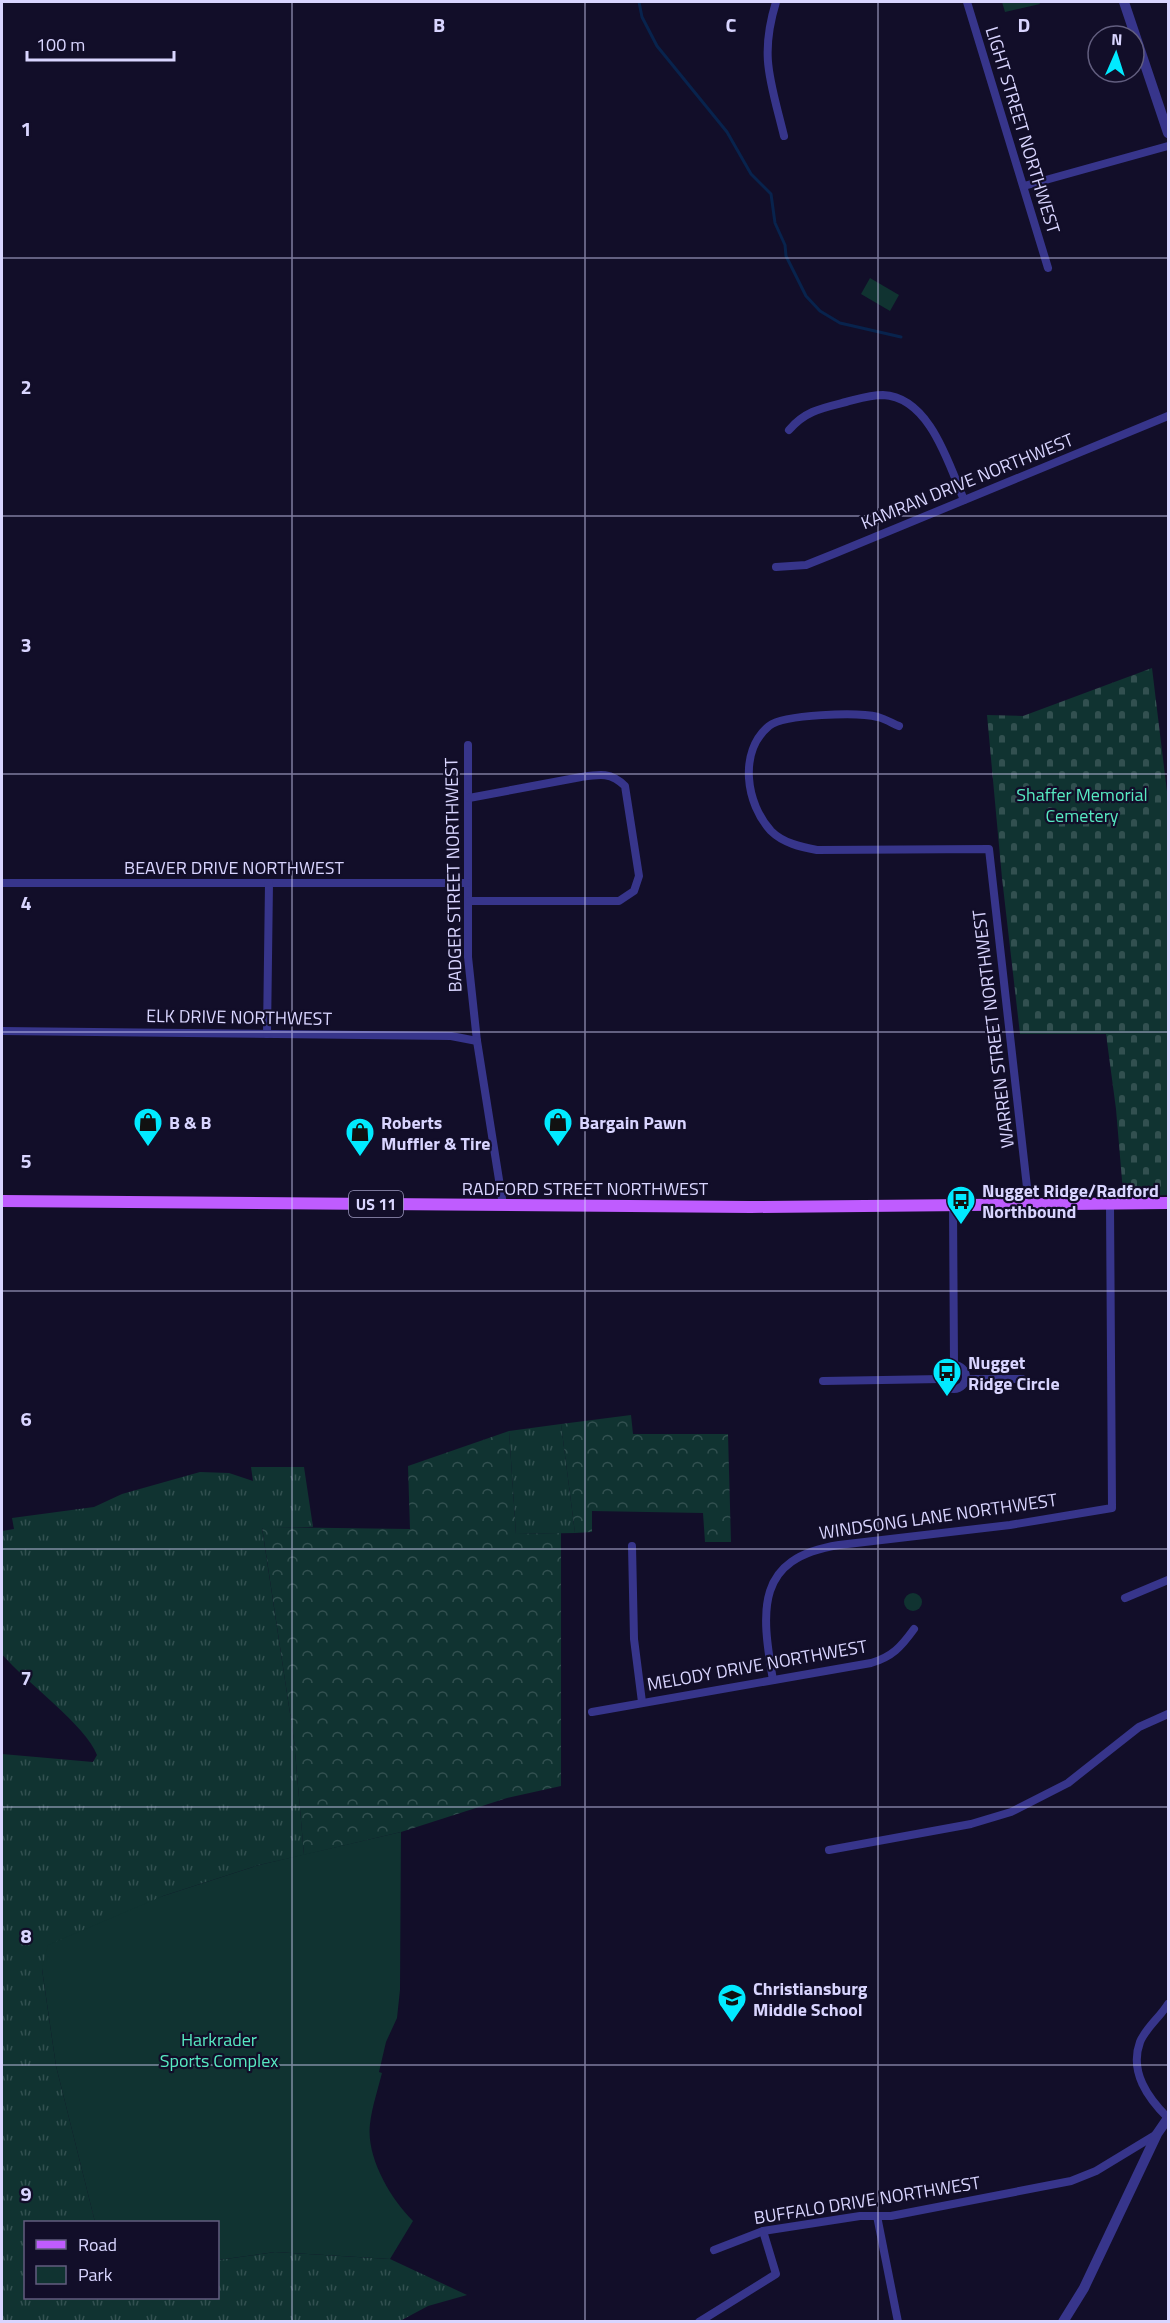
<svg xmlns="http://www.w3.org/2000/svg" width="1170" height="2323" font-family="'Titillium Web',sans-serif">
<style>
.grass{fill:url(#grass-tufts)}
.forest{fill:url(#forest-crowns)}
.cemetery{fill:url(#cemetery-stones)}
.green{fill:#103331}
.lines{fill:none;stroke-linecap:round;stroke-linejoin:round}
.stream{stroke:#08234d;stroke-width:3}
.minor{stroke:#37358b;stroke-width:8}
.tertiary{stroke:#37358b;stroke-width:10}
.primary{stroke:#bf5cff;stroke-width:12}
.grid{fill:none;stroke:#d9d5ff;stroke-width:1.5;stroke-opacity:0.55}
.labels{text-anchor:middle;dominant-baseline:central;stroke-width:4.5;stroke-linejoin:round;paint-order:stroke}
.shield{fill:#120e29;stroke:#9d99bf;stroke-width:1.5}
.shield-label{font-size:16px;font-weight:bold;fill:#d9d5ff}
.street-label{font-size:18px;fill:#d9d5ff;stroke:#120e29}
.park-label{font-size:18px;fill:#57eac2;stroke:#120e29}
.poi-label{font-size:18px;font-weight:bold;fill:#d9d5ff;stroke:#120e29;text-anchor:start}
.grid-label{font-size:20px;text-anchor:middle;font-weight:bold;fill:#d9d5ff;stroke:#120e29;stroke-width:4.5;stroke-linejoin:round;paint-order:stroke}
</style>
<defs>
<pattern id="grass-tufts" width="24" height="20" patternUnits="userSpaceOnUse" patternTransform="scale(1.5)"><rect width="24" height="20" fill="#103331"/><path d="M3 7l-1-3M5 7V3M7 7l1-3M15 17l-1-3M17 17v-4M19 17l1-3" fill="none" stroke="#325050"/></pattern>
<pattern id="forest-crowns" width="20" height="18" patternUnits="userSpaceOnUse" patternTransform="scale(1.5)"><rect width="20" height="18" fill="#103331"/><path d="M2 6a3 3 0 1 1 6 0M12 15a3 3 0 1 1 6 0" fill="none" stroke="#325050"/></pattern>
<pattern id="cemetery-stones" width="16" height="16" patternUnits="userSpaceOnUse" patternTransform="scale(1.5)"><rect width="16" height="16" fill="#103331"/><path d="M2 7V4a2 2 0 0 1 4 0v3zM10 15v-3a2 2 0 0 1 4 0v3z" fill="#325050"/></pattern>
</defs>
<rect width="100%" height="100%" fill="#120e29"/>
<g class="grass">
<path d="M561 1424 575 1533 516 1534 509 1431Z"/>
<path d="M251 1467H304L313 1527 262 1528 294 1740 304 1855 259 1865 163 1896 42 1969 56 2066 95 2222H26V2298H218V2260L275 2252 390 2259 467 2295 428 2306 400 2321H2V1754L93 1762 97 1755C86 1725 25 1682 2 1654V1531L14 1529 12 1518 94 1507 122 1494 200 1472 229 1473 253 1481Z"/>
</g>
<g class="forest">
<path d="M631 1415 633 1434H728L731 1542H705L703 1513 592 1511V1532L575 1533 561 1424Z"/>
<path d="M509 1431 516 1534 561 1533V1786L507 1798 401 1832 304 1855 294 1740 262 1527 410 1529 408 1466Z"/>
</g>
<path class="cemetery" d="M1152 668 1168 800V1195L1126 1196 1123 1192 1116 1109 1106 1034H1020L1002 878 987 715 1023 716Z"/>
<g class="green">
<path d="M1002 2H1039L1040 4 1005 12Z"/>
<path d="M870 278 899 295 890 311 861 294Z"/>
<circle cx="913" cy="1602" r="9"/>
<path d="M401 1832 400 1990 397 2018 386 2042 379 2072 382 2073C378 2089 372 2107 370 2124 366 2157 390 2198 413 2221L390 2259 275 2252 218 2260V2222H95L56 2066 42 1969 48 1945 163 1896 259 1865Z"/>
</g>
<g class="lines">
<path class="stream" d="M639 2 642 17 657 46 727 132 751 174 771 194 775 223 785 245 786 256 806 296 820 311 840 323 901 337"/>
<g class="minor">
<path d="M776 2C759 57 771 82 784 136"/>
<path d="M967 2 1048 268"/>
<path d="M1024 186 1168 146"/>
<path d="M789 430C805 411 822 408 846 402 858 399 870 395 883 395 930 397 949 465 964 500"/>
<path d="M776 567 806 565 836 553 1168 416"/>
<path d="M899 726C892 723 885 719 878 717 858 712 784 714 769 726 738 752 746 804 771 831 783 843 801 847 817 850L989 849 1029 1205"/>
<path d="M468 745V957L477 1041 503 1205"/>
<path d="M469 798 581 777C600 774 611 772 625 786L639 876 634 891 619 901H469"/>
<path d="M2 883H467"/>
<path d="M2 1031 451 1036 477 1041"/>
<path d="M267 1034 269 883"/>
<path d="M953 1207 954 1365"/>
<circle cx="954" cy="1377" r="12"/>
<path d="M966 1379H1022"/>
<path d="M823 1381 942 1379"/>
<path d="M632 1546 634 1639 642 1702"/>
<path d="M1125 1598 1168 1580"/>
<path d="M773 1680C761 1610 755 1558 839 1545L1010 1525 1112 1508 1110 1204"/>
<path d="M592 1712 871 1663C892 1657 901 1647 914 1629"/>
<path d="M829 1850 971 1824 1011 1812 1068 1783 1139 1727 1168 1714"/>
<path d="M1168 2118C1148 2098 1129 2072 1140 2042 1145 2029 1160 2017 1168 2004"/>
<path d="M877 2216 898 2322"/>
<path d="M714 2250 763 2231 860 2216H891L1071 2181 1096 2171 1157 2134"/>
<path d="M699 2322 776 2274 763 2231"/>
</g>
<g class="tertiary">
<path d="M1124 2 1168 133"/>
<path d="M1063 2322 1084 2288 1157 2134 1168 2118"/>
</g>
<path class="primary" d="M2 1201 751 1207 1168 1203"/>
</g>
<path class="grid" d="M292 2V2322M585 2V2322M878 2V2322M2 258H1168M2 516H1168M2 774H1168M2 1032H1168M2 1291H1168M2 1549H1168M2 1807H1168M2 2065H1168"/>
<defs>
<g id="shop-pin" transform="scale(1.5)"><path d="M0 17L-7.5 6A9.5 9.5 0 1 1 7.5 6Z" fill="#01eaff" stroke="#120e29"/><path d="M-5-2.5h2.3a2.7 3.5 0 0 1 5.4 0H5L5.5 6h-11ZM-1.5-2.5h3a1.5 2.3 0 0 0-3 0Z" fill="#111"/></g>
<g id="bus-pin" transform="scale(1.5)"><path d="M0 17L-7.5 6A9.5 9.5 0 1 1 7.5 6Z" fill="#01eaff" stroke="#120e29"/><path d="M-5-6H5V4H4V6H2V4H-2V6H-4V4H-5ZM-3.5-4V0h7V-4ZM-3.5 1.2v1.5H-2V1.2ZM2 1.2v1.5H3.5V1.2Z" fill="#111"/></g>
<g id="school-pin" transform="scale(1.5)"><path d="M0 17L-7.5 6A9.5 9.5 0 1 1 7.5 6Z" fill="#01eaff" stroke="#120e29"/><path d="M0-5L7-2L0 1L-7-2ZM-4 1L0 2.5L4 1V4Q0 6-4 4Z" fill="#111"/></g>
</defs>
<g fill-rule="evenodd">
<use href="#shop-pin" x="148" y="1122"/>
<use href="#shop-pin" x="558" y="1122"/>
<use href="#shop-pin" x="360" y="1132"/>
<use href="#bus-pin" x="961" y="1200"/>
<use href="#bus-pin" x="947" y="1372"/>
<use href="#school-pin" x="732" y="1998"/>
</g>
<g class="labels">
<rect class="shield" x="349" y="1191" width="54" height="26" rx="4.5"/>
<g class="shield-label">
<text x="376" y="1204">US 11</text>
</g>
<g class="street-label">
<text transform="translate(1023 130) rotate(73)">LIGHT STREET NORTHWEST</text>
<text transform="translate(967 481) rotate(-22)">KAMRAN DRIVE NORTHWEST</text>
<text x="234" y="867">BEAVER DRIVE NORTHWEST</text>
<text transform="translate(453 875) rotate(-91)">BADGER STREET NORTHWEST</text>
<text transform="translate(239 1017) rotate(1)">ELK DRIVE NORTHWEST</text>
<text transform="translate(993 1029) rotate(-97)">WARREN STREET NORTHWEST</text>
<text x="585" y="1188">RADFORD STREET NORTHWEST</text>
<text transform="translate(938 1516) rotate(-8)">WINDSONG LANE NORTHWEST</text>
<text transform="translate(757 1665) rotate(-10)">MELODY DRIVE NORTHWEST</text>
<text transform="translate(867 2200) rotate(-9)">BUFFALO DRIVE NORTHWEST</text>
</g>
<g class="park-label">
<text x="1082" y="794">Shaffer Memorial<tspan x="1082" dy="21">Cemetery</tspan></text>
<text x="219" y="2039">Harkrader<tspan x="219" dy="21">Sports Complex</tspan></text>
</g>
<g class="poi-label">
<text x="169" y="1122">B &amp; B</text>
<text x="381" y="1122">Roberts<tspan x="381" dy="21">Muffler &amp; Tire</tspan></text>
<text x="579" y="1122">Bargain Pawn</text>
<text x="982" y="1190">Nugget Ridge/Radford<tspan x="982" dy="21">Northbound</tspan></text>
<text x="968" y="1362">Nugget<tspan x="968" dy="21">Ridge Circle</tspan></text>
<text x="753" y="1988">Christiansburg<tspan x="753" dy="21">Middle School</tspan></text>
</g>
</g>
<g class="grid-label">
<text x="439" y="32">B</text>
<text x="731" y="32">C</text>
<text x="1024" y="32">D</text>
<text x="26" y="136">1</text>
<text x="26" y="394">2</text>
<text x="26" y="652">3</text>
<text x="26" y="910">4</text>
<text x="26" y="1168">5</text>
<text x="26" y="1426">6</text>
<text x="26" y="1685">7</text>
<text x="26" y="1943">8</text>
<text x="26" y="2201">9</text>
</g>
<rect width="1170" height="2323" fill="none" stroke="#d9d5ff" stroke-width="6"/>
<rect x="24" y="2221" width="195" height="78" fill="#120e29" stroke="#625e7f" stroke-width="1.5"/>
<rect x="36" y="2240" width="30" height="9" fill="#bf5cff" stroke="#625e7f" stroke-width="1.5"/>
<text x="78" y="2251" font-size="18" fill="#d9d5ff">Road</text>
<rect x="36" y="2266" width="30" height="18" fill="#103331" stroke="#625e7f" stroke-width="1.5"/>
<text x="78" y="2281" font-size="18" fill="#d9d5ff">Park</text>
<g transform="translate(1116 54) rotate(3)"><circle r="28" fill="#120e29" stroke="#625e7f" stroke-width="1.5"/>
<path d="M0-4.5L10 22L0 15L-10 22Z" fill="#01eaff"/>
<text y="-9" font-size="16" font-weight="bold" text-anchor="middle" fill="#d9d5ff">N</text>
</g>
<path d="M27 51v9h147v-9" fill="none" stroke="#d9d5ff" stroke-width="3"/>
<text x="36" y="51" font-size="18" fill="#d9d5ff" stroke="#120e29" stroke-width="4.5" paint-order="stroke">100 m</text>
</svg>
